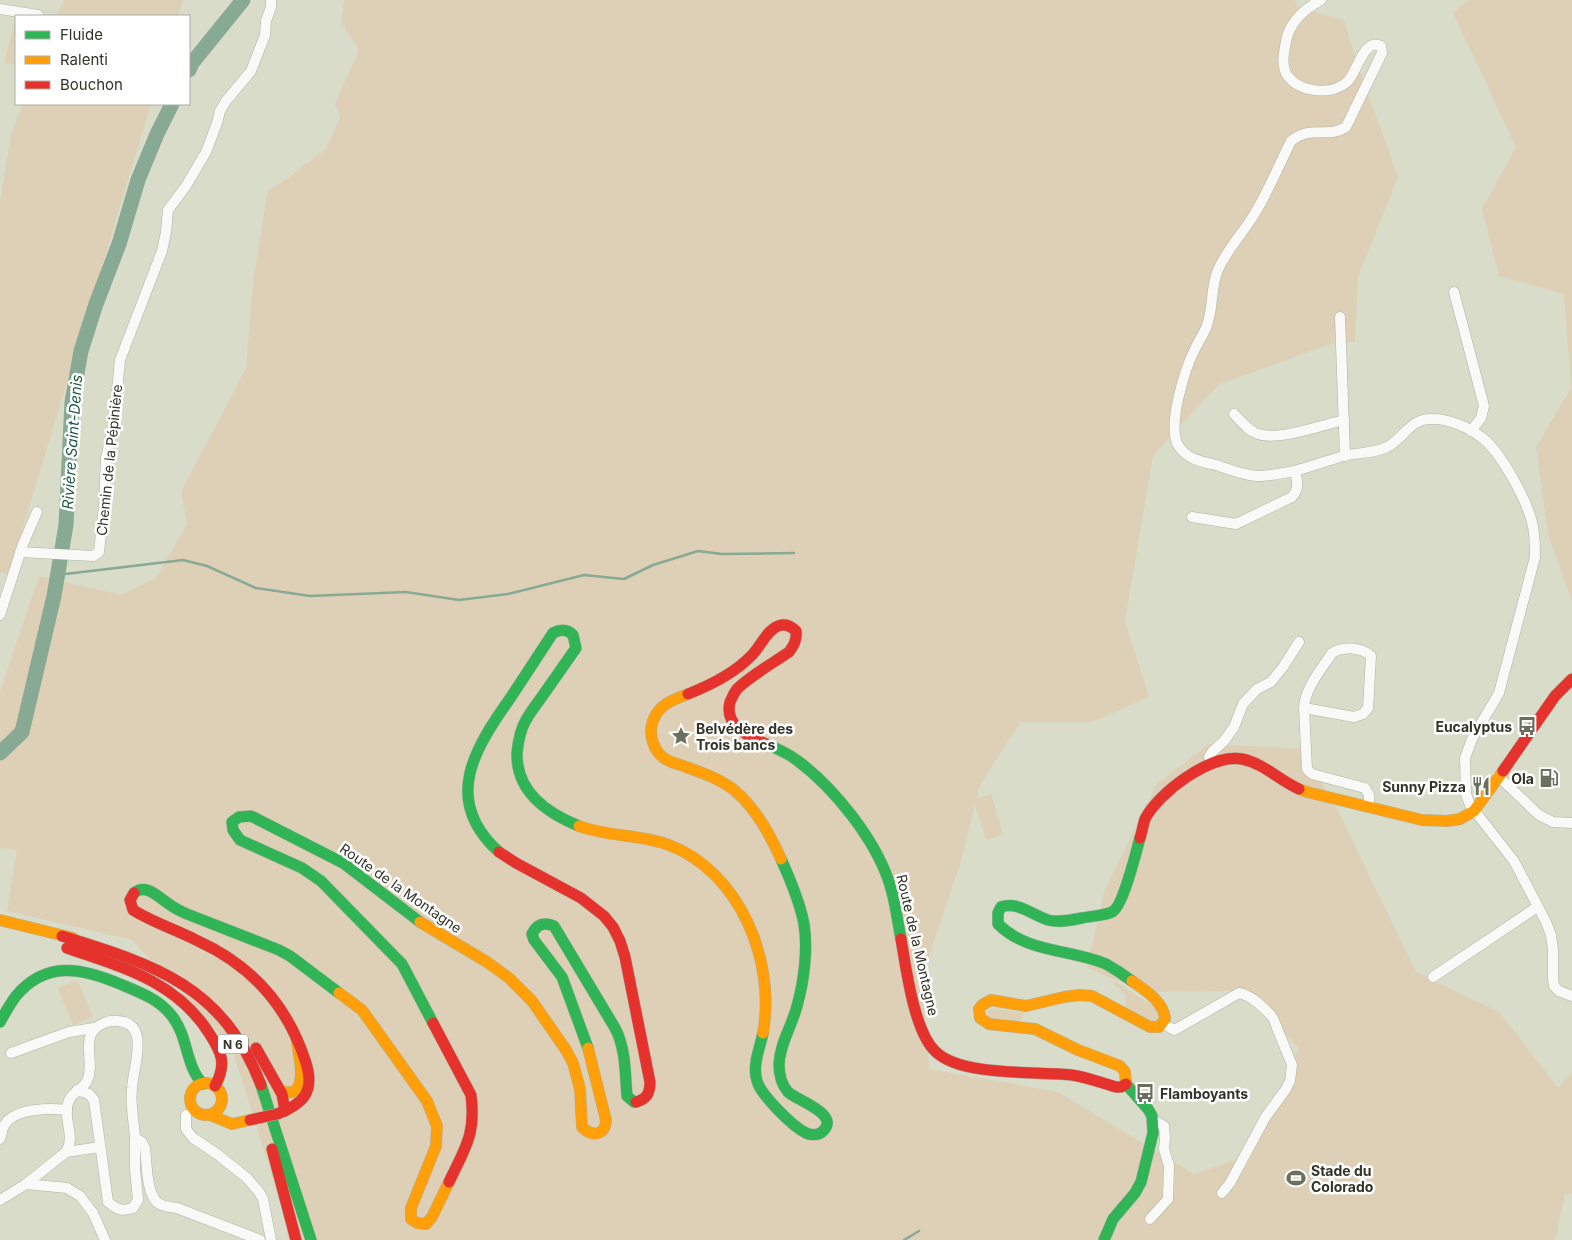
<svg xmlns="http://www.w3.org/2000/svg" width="1572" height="1240" font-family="Inter,sans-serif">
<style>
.green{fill:#ded0b7}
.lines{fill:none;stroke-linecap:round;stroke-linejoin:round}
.stream{stroke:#88a994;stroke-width:2.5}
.river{stroke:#88a994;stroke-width:15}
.street-casing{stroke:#b0b3a4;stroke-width:11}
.fast-casing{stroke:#b0b3a4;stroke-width:12}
.slow-casing{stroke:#b0b3a4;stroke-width:12}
.jam-casing{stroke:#b0b3a4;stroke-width:12}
.street{stroke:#f9faf7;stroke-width:10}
.fast{stroke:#30b455;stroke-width:11}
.slow{stroke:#ff9f0a;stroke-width:11}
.jam{stroke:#e5322d;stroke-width:11}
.jam-bridge-casing{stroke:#b0b3a4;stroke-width:12;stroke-linecap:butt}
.jam-bridge{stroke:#e5322d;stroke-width:11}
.labels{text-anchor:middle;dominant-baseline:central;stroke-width:5;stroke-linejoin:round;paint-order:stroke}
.shield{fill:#fff;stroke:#6f7167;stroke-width:1}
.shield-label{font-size:12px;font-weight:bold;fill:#313426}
.street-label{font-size:14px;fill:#313426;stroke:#fff}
.poi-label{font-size:14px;font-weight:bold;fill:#313426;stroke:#fff;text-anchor:end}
.water-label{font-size:15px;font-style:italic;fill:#1d5841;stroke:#fff}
</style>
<rect width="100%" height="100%" fill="#d8dcc9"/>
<g class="green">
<path d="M64 0H183L178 16H57Z"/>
<path d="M344 0H1295L1297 7 1344 20 1356 60 1398 177 1358 277 1355 342H1335L1218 385 1153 456 1125 621 1149 697 1092 722H1020L979 787 977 799 991 794 1003 834 986 840 975 805 962 858 922 976 929 1069 1058 1092 1194 1174 1247 1156 1299 1049 1246 991 1146 992 1087 968 1104 892 1156 785 1209 744 1303 749 1339 813 1416 972 1499 1012 1558 1088 1572 1072V1193L1565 1195 1555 1240H288L286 1220 231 1046 132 940 7 911 17 850 0 848V692L39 576 121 595 156 578 187 524 181 492 246 368 253 282 268 190 284 181 326 149 340 118 335 104 359 50 341 22Z"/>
<path d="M1467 0H1572V601L1548 535 1536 447 1571 388 1564 294 1499 276 1482 209 1516 147 1453 13Z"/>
<path d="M15 22H16V65L4 62Z"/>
<path d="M23 104H151L9 574 0 572V203L11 134Z"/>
<path d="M78 980 93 1017 73 1025 58 988Z"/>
<path d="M1116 982 1156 1008C1158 1014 1159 1019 1153 1022L1126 1007 1125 994 1114 984Z"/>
<path d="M992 1008 1024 1012 1021 1021 993 1022 987 1014 988 1010Z"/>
</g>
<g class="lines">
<g class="stream">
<path d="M57 575 183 560 207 566 256 588 310 596 406 592 459 600 508 594 584 575 624 579 653 565 698 551 722 554 794 553"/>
<path d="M904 1240 919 1231"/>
</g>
<g class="river">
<path d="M189 70 192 63 243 0"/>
<path d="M0 753 22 732 54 596 66 525 72 402 81 351 96 304 119 244 138 180 157 134 172 104"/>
</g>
<g class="street-casing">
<g id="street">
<path d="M1321 0C1304 9 1290 21 1286 41 1284 52 1281 65 1287 75 1299 93 1333 96 1348 81 1357 72 1364 37 1381 46L1382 53 1346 127C1328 139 1312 124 1291 141 1279 165 1269 190 1255 213 1244 232 1227 249 1218 270 1210 288 1214 309 1206 328 1203 335 1198 342 1195 349 1185 368 1167 426 1178 445 1186 459 1202 462 1216 465 1229 469 1245 476 1259 476 1270 476 1283 473 1294 471 1311 467 1328 460 1344 456 1358 452 1374 454 1387 447 1405 438 1409 418 1433 419 1449 419 1468 427 1481 437 1500 450 1526 499 1532 522 1535 533 1535 545 1535 557L1499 693 1472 739 1465 758 1466 794 1470 805 1514 861 1546 922 1551 935 1553 950V978L1554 986 1559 991 1572 996"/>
<path d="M0 9 38 15"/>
<path d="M1454 292 1484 406 1481 418 1471 431"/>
<path d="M1340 317 1345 456"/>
<path d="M1234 414C1242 422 1248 431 1258 434 1278 441 1323 425 1344 420"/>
<path d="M1192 517 1236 524 1292 497C1300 488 1297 481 1295 471"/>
<path d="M20 552 93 556 99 552 104 506 106 458 114 422 120 360 162 251 166 232 168 210 186 186 206 152 217 123 220 111 226 101 251 71 265 35 266 21 271 7V0"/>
<path d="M0 615 23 544 37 512"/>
<path d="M1304 708 1354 717 1363 714 1368 708 1371 656C1362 647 1342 646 1332 653 1321 670 1305 688 1304 708L1307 769 1312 774 1365 788 1369 795V806"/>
<path d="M1212 763 1209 757 1212 752 1224 741 1234 727 1243 704 1257 689 1271 682 1283 667 1299 642"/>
<path d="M1498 776 1539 815 1553 822 1572 823"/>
<path d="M1433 977 1537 907"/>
<path d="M1164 1024 1174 1030 1178 1028 1239 993C1251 995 1265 1008 1273 1018L1292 1065 1290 1081 1286 1089 1265 1118 1230 1183 1222 1193"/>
<path d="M11 1053 69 1032 94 1028"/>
<path d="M77 1090 89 1094 94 1100 108 1202C116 1209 122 1212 133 1208L138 1200 135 1169V1138"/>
<path d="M186 1115V1129L193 1138 217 1154 247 1178 259 1192 263 1199 271 1240"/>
<path d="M0 1139C2 1134 2 1128 5 1124 16 1108 50 1108 67 1110"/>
<path d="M66 1152 100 1147"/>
<path d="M26 1184 66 1152C75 1138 65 1123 67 1108 69 1091 81 1093 87 1081 96 1063 79 1037 100 1025 105 1022 112 1020 118 1021 151 1023 133 1068 132 1088 130 1105 134 1121 135 1138L142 1142 145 1148C147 1162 146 1194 158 1203 163 1207 171 1207 177 1208L260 1240"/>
<path d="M0 1200 26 1184 67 1188 80 1196 93 1213 105 1240"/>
<path d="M1150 1219 1168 1199 1169 1166 1164 1149 1165 1138 1164 1126 1157 1122H1154"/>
</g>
</g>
<g class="fast-casing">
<g id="fast">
<path d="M764 743C776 748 788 753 798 761 834 788 873 837 888 879 895 898 897 919 901 939"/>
<path d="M499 852C441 800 475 748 511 697 525 676 539 654 553 633 561 629 567 629 573 635L576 648C564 665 553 681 541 698 536 705 530 713 526 720 520 730 518 743 517 753 516 792 547 813 579 826"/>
<path d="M134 893C146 883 158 897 169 904 174 908 180 911 187 914L279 950 290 956 339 993"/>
<path d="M420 922 343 863 251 816 239 817 232 822 233 830 240 840 302 868 321 881 402 964 433 1023"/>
<path d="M1132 981C1124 975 1115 969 1106 964 1070 949 1027 953 998 924V913L1001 907C1018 901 1032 915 1048 920 1059 923 1071 920 1082 918 1091 916 1103 916 1112 912 1123 907 1136 852 1140 838"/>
<path d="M0 1022C5 1013 10 1004 16 996 46 960 82 968 120 984 139 992 159 999 172 1016 189 1038 185 1066 203 1084"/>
<path d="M763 1033C760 1048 752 1065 757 1081 761 1095 792 1126 806 1133 810 1135 819 1136 823 1131 841 1114 796 1100 788 1092 781 1084 779 1074 779 1064 780 1043 792 1026 797 1006 804 981 808 949 804 924 800 902 790 879 781 859"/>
<path d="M588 1048 562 977 534 940 532 934C537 924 544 922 554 926L615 1028C626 1049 625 1073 627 1096L634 1102H636"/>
<path d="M261 1085 311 1240"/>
<path d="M1104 1240 1113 1219 1135 1193 1141 1182 1153 1133 1152 1116 1148 1109 1126 1084"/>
</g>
</g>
<g class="slow-casing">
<g id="slow">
<path d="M688 694C672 700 657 705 652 724 649 736 654 751 664 758 670 763 679 764 686 767 703 773 720 779 734 790 756 808 770 834 781 859"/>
<path d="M1299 789 1307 792 1422 820 1447 821 1460 819 1474 811 1503 771"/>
<path d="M579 826C608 837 640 834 669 845 740 872 776 961 763 1033"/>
<path d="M0 920 73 938"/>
<path d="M420 922 487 962 509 978 532 1001 566 1050 573 1063 580 1089 582 1127C592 1137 605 1136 606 1120L588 1048"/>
<path d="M339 993 362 1010 427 1101 437 1126 436 1146 411 1208V1219L417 1223 426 1224 432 1217 449 1182"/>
<circle cx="206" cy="1099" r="16"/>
<path d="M1126 1084 1125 1072 1120 1066 1078 1050 1035 1029 989 1024 980 1018 979 1009 982 1005 991 1000 1026 1006 1064 997 1079 995 1092 996 1150 1027H1159L1165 1019C1164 1002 1145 990 1132 981"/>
<path d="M280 1091C285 1092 291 1094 296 1090 306 1080 298 1049 296 1037"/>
<path d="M210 1115 232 1124 250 1120"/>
</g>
</g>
<g class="jam-casing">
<g id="jam">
<path d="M688 694C711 685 735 673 752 655 761 646 766 631 778 626 785 623 791 626 796 631 797 640 794 645 789 652 773 663 752 675 738 688 734 692 732 698 730 702 724 725 747 736 764 743"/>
<path d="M1503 771 1555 696 1572 679"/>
<path d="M1140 838C1142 832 1143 825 1145 819 1158 793 1211 753 1242 759 1263 763 1279 780 1299 789"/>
<path d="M499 852 516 863 581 898 604 916 613 927 620 941 625 957 650 1082C650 1093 647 1099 636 1102"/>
<path d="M134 893 130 900 133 910C154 923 177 930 198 941 253 966 288 1006 306 1063 315 1092 303 1104 277 1114"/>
<path d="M62 936C156 965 223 986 261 1085"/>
<path d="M901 939C906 968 914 1031 935 1051 960 1077 1037 1071 1072 1075 1087 1077 1101 1083 1116 1087H1121L1126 1084"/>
<path d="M67 948C122 967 176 981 209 1033 222 1053 227 1064 215 1086"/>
<path d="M433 1023 471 1095C476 1135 465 1148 449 1182"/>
<path d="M256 1048 282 1094 285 1111"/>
<path d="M272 1149 296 1240"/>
</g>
</g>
<use href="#street" class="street"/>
<use href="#fast" class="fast"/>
<use href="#slow" class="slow"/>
<use href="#jam" class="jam"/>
<g class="jam-bridge-casing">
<path id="jam-bridge" d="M250 1120 277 1114"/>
</g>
<use href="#jam-bridge" class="jam-bridge"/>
</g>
<defs>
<g id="bus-bare" transform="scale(1.5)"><path d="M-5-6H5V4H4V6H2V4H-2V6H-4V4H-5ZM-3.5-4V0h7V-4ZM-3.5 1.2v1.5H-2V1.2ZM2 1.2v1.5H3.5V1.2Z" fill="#6b6f5f" stroke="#fff" stroke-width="2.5" paint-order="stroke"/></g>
<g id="sight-bare" transform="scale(1.5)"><path d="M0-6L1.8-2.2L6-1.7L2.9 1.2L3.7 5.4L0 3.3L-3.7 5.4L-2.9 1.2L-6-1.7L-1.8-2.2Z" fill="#6b6f5f" stroke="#fff" stroke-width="2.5" paint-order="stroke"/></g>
<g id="fuel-bare" transform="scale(1.5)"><path d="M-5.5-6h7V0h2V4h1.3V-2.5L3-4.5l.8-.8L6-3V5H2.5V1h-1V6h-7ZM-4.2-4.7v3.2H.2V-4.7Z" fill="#6b6f5f" stroke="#fff" stroke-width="2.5" paint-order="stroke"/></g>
<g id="restaurant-bare" transform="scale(1.5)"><path d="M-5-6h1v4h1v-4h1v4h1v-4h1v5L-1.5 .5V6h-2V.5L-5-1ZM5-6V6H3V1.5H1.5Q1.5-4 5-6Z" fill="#6b6f5f" stroke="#fff" stroke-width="2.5" paint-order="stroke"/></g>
<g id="stadium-bare" transform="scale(1.5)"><path d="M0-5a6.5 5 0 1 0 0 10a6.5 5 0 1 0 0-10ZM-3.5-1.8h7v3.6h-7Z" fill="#6b6f5f" stroke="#fff" stroke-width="2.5" paint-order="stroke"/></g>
</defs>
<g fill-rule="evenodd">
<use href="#bus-bare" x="1527" y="726"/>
<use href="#sight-bare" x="681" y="736"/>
<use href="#fuel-bare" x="1549" y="778"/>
<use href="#restaurant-bare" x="1481" y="786"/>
<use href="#bus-bare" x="1145" y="1093"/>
<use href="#stadium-bare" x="1296" y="1178"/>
</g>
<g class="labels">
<rect class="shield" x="218" y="1034.5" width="30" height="19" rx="4"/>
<g class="shield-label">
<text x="233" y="1044">N 6</text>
</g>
<g class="street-label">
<text transform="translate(109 460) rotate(-84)">Chemin de la Pépinière</text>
<text transform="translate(401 888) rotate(35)">Route de la Montagne</text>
<text transform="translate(918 945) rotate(77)">Route de la Montagne</text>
</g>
<g class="poi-label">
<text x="1512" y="726">Eucalyptus</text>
<text x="696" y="728" text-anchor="start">Belvédère des<tspan x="696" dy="16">Trois bancs</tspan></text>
<text x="1534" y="778">Ola</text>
<text x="1466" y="786">Sunny Pizza</text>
<text x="1160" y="1093" text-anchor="start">Flamboyants</text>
<text x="1311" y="1170" text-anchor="start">Stade du<tspan x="1311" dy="16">Colorado</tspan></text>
</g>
<g class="water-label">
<text transform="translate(72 442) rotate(-86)">Rivière Saint-Denis</text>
</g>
</g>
<rect x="15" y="15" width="175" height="90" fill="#ffffff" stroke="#adaea8"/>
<rect x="25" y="31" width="25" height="8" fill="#30b455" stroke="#adaea8"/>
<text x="60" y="40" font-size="15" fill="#313426">Fluide</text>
<rect x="25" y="56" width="25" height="8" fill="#ff9f0a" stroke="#adaea8"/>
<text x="60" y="65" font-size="15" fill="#313426">Ralenti</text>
<rect x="25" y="81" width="25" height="8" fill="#e5322d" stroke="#adaea8"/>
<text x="60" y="90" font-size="15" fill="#313426">Bouchon</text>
</svg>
